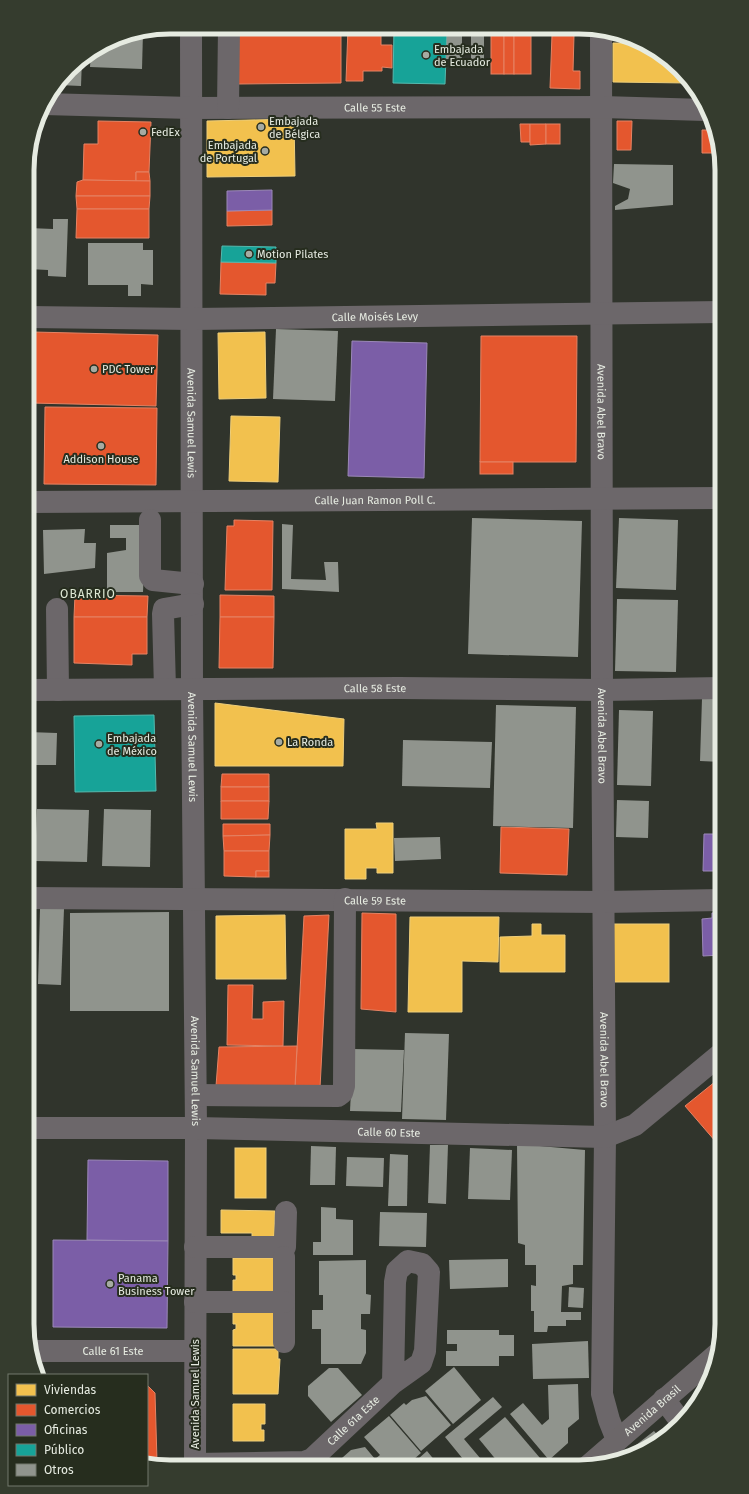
<svg xmlns="http://www.w3.org/2000/svg" width="749" height="1494" font-family="'Fira Sans',sans-serif">
<style>
.homes{fill:#f2c14e;stroke:#eece7a}
.shops{fill:#e4572e;stroke:#e58364}
.offices{fill:#7b5ea7;stroke:#9b88b8}
.public{fill:#17a398;stroke:#55b9ae}
.building{fill:#90948d}
.lines{fill:none;stroke-linecap:round;stroke-linejoin:round}
.minor{stroke:#6c676a;stroke-width:22}
.major{stroke:#6c6769;stroke-width:22}
.poi-dot{fill:#a6aba2;stroke:#262d1e;stroke-width:1.5}
.labels{text-anchor:middle;dominant-baseline:central;stroke-width:4;stroke-linejoin:round;paint-order:stroke}
.poi-label{font-size:11px;fill:#e6ebe1;stroke:#262d1e;text-anchor:start}
.street-label{font-size:11px;fill:#e6ebe1;stroke:#262d1e}
.neighbourhood-label{font-size:12px;letter-spacing:1px;fill:#dee8d4;stroke:#262d1e}
.rim{fill:none;stroke:#e6ebe1;stroke-width:5}
</style>
<rect width="100%" height="100%" fill="#30342c"/>
<g class="homes">
<path d="M613 43H634L673 62 687 83 613 82Z"/>
<path d="M294 119 295 176 207 177V121Z"/>
<path d="M265 332 266 398 219 399 218 333Z"/>
<path d="M231 416 280 417 278 482 229 481Z"/>
<path d="M215 703 344 719 343 766H215Z"/>
<path d="M376 823H393V873H377V868H366V879H345V829H377Z"/>
<path d="M285 915 286 979H216V916Z"/>
<path d="M410 917H499L498 962 462 961V1012H408Z"/>
<path d="M532 924H541V935H565V972H500V937L532 936Z"/>
<rect x="613" y="924" width="56" height="58"/>
<rect x="235" y="1148" width="31" height="50"/>
<path d="M221 1210 275 1211 274 1236 252 1238V1233H221Z"/>
<path d="M233 1258H280V1297H233V1280H236V1275H233Z"/>
<path d="M233 1307H280L279 1346H233V1330L236 1329V1324H233Z"/>
<path d="M233 1349H278V1359H280L278 1394H233Z"/>
<path d="M233 1404H265V1424H261V1430H264V1441H233Z"/>
</g>
<g class="shops">
<path d="M238 27 341 28V83L238 84Z"/>
<path d="M348 28H373V35H381V45H392V68L382 67V71H363V81H346Z"/>
<rect x="491" y="31" width="13" height="43"/>
<rect x="504" y="31" width="10" height="43"/>
<rect x="514" y="31" width="17" height="43"/>
<path d="M552 35H574L573 71H580V89L550 88Z"/>
<path d="M98 121 151 122 149 172H136V181L83 180 84 144H98Z"/>
<path d="M617 121H632L631 150H617Z"/>
<path d="M711 121 714 124 719 153H702V130H710Z"/>
<path d="M520 124H530V142H521Z"/>
<path d="M530 124H546V144L530 145Z"/>
<rect x="546" y="124" width="14" height="20"/>
<path d="M136 172H149L150 181H136Z"/>
<path d="M83 180 150 181V196H76L77 182Z"/>
<path d="M76 196H150L149 209H77Z"/>
<path d="M77 209H149V238H76Z"/>
<path d="M272 210V225L227 226V211Z"/>
<path d="M221 262 276 263 275 283H266V295L220 294Z"/>
<path d="M33 332 158 335 156 406 31 403Z"/>
<path d="M481 336H577L576 462H480Z"/>
<path d="M45 407 157 408 156 485 44 484Z"/>
<rect x="480" y="462" width="33" height="12"/>
<path d="M234 520 273 521 272 590H225L227 526H234Z"/>
<path d="M75 595 148 596 147 617H74Z"/>
<path d="M220 595 274 596V617H220Z"/>
<path d="M74 617H147V654H132V665L74 663Z"/>
<path d="M220 617H274L273 668H219Z"/>
<path d="M222 774H269V787H221Z"/>
<rect x="221" y="787" width="48" height="14"/>
<path d="M221 801H269L268 819H221Z"/>
<path d="M223 824H270V835L223 836Z"/>
<path d="M501 827 569 829 567 875 500 873Z"/>
<path d="M270 835 269 851H224L223 836Z"/>
<path d="M224 851H269V871H256V877L224 876Z"/>
<rect x="256" y="871" width="13" height="6"/>
<path d="M362 913 396 914V1012L361 1009Z"/>
<path d="M329 915 320 1088 295 1087 304 916Z"/>
<path d="M228 985H253L252 1019H263V1002L284 1001 283 1046 227 1045Z"/>
<path d="M297 1046 295 1087 216 1086 219 1047Z"/>
<path d="M721 1077 722 1079V1149L685 1106Z"/>
<rect x="27" y="1238" width="4" height="54"/>
<path d="M147 1385 155 1393 157 1461H147Z"/>
</g>
<g class="offices">
<path d="M272 190V210L227 211V191Z"/>
<path d="M352 341 427 343 424 478 348 476Z"/>
<path d="M704 834H722V871H703Z"/>
<path d="M712 913H722V955L703 956 702 919 712 918Z"/>
<path d="M88 1160 168 1161V1241L87 1240Z"/>
<path d="M53 1240 168 1241 167 1328 53 1327Z"/>
</g>
<g class="public">
<path d="M394 28 447 29 445 84 393 83Z"/>
<path d="M222 246 276 247V263L221 262Z"/>
<path d="M154 715 156 791 75 792 74 716Z"/>
</g>
<g class="building">
<path d="M447 29H462V59H446Z"/>
<rect x="471" y="29" width="13" height="30"/>
<path d="M143 32 142 69 90 67 91 53 116 38Z"/>
<path d="M82 59 81 86 58 85 76 63Z"/>
<path d="M614 164 673 165V205L615 210V206L628 199 630 189 613 183Z"/>
<path d="M53 219H68L66 277 48 276V270L28 269 29 228 53 229Z"/>
<path d="M88 243H143V250H153V285L141 284V296H128V285H88Z"/>
<path d="M276 329 338 331 335 401 273 399Z"/>
<path d="M472 518 582 521 578 657 468 654Z"/>
<path d="M619 518 678 520 676 590 616 588Z"/>
<path d="M282 524 293 525 291 579 326 580 324 562H338L339 592 282 589Z"/>
<path d="M110 525H146L143 592H107V553L126 550V538H110Z"/>
<path d="M85 529 84 543H96L95 568 44 574 43 530Z"/>
<path d="M617 599 678 600 676 672 615 671Z"/>
<path d="M702 699H722V762L700 761Z"/>
<path d="M496 705 576 707 573 828 493 826Z"/>
<path d="M619 710 653 711 651 786 617 785Z"/>
<path d="M28 732 57 733 56 765H28Z"/>
<path d="M403 740 492 742 490 788 402 786Z"/>
<path d="M617 800 649 801 648 838 616 837Z"/>
<path d="M37 809 89 810 87 862 35 861Z"/>
<path d="M104 809 151 810 150 867 102 866Z"/>
<path d="M440 837 441 859 395 861 394 838Z"/>
<path d="M40 909H64L61 985 38 984Z"/>
<path d="M169 912V1011H70V913Z"/>
<path d="M405 1033 449 1034 446 1120 402 1119Z"/>
<path d="M353 1049 404 1050 401 1112 350 1111Z"/>
<path d="M517 1144 585 1150 583 1265H573V1284L562 1286 561 1312H581V1320H566V1326H548L547 1332H534V1311H531V1285L536 1286V1265H525V1245L518 1243Z"/>
<path d="M430 1145H448L446 1204 428 1203Z"/>
<path d="M311 1146 336 1147 335 1185H310Z"/>
<path d="M470 1148 512 1150 510 1200 468 1199Z"/>
<path d="M390 1154 408 1155 407 1206H388Z"/>
<path d="M347 1157 384 1158 383 1187 346 1186Z"/>
<path d="M321 1207 336 1208V1219L353 1220V1255H313V1242H321Z"/>
<path d="M380 1212 427 1213 426 1247 379 1246Z"/>
<path d="M508 1259V1287L450 1289 449 1260Z"/>
<path d="M366 1260V1294L371 1295 370 1314H361V1329L366 1330V1353L361 1364H321V1329H312V1310H323V1295H319V1261Z"/>
<path d="M569 1287 584 1288 583 1308 568 1307Z"/>
<path d="M447 1330H499V1335H514V1356H499V1366H446V1351H457V1344H447Z"/>
<path d="M588 1341 589 1378 533 1379 532 1344Z"/>
<path d="M33 1363H42V1375H38L35 1370Z"/>
<path d="M454 1367 481 1400 453 1424 425 1391Z"/>
<path d="M329 1368H338L362 1395 331 1422 308 1396V1386Z"/>
<path d="M578 1384 579 1419 568 1428V1443L549 1460 510 1414 523 1403 542 1425 549 1419 548 1385Z"/>
<path d="M426 1396 451 1425 421 1451 390 1415 404 1403 406 1405 412 1400Z"/>
<path d="M493 1397 502 1407 464 1439 480 1458 470 1467H464L460 1461 463 1459 445 1437Z"/>
<path d="M699 1397 700 1398 689 1415 684 1409Z"/>
<path d="M389 1416 421 1453 406 1466H333L351 1450 365 1447 375 1459 380 1455 364 1437Z"/>
<path d="M505 1417 546 1465 543 1467H502L479 1439Z"/>
<path d="M654 1431 662 1440 631 1457 639 1449 636 1445Z"/>
<path d="M427 1451 440 1467H409Z"/>
<path d="M485 1462 489 1467H479Z"/>
</g>
<g class="lines">
<g class="minor">
<path id="s1" d="M191 27 192 689 196 1128 195 1466"/>
<path id="s2" d="M601 30 602 690 605 1137 602 1394 609 1420 617 1440"/>
<path id="s3" d="M44 104 191 108 602 107 705 110"/>
<path d="M228 108 229 27"/>
<path id="s4" d="M28 317 192 319 722 312"/>
<path id="s5" d="M28 502 722 498"/>
<path d="M150 520V576L153 580 193 584"/>
<path d="M57 609 58 690"/>
<path d="M165 689 163 614 164 609 193 604"/>
<path id="s6" d="M28 690 399 688 602 690 722 688"/>
<path id="s7" d="M27 898 603 902 722 900"/>
<path d="M196 1095 338 1096 342 1093 344 1086 345 899"/>
<path id="s8" d="M27 1128H196L605 1137 635 1125 722 1053"/>
<path d="M195 1247H285L286 1212"/>
<path d="M284 1257V1342"/>
<path d="M195 1302H284"/>
<path id="s9" d="M31 1351H194"/>
<path d="M664 1399 681 1422"/>
<path id="s10" d="M195 1464 304 1462 312 1459 393 1383 421 1363 425 1351 429 1272 422 1264 408 1261 397 1271 395 1282 393 1383"/>
</g>
<path class="major" id="s11" d="M588 1466 717 1354"/>
</g>
<g class="poi-dot">
<circle cx="426" cy="55" r="4"/>
<circle cx="261" cy="127" r="4"/>
<circle cx="143" cy="132" r="4"/>
<circle cx="265" cy="151" r="4"/>
<circle cx="249" cy="254" r="4"/>
<circle cx="94" cy="369" r="4"/>
<circle cx="101" cy="446" r="4"/>
<circle cx="279" cy="742" r="4"/>
<circle cx="99" cy="744" r="4"/>
<circle cx="110" cy="1284" r="4"/>
</g>
<g class="labels">
<g class="poi-label">
<text x="434" y="49">Embajada<tspan x="434" dy="13">de Ecuador</tspan></text>
<text x="269" y="121">Embajada<tspan x="269" dy="13">de Bélgica</tspan></text>
<text x="151" y="132">FedEx</text>
<text x="257" y="145" text-anchor="end">Embajada<tspan x="257" dy="13">de Portugal</tspan></text>
<text x="257" y="254">Motion Pilates</text>
<text x="102" y="369">PDC Tower</text>
<text x="101" y="459" text-anchor="middle">Addison House</text>
<text x="107" y="738">Embajada<tspan x="107" dy="13">de México</tspan></text>
<text x="287" y="742">La Ronda</text>
<text x="118" y="1278">Panama<tspan x="118" dy="13">Business Tower</tspan></text>
</g>
<g class="street-label">
<text stroke="none"><textPath href="#s3" startOffset="331">Calle 55 Este</textPath></text>
<text stroke="none"><textPath href="#s4" startOffset="347">Calle Moisés Levy</textPath></text>
<text stroke="none"><textPath href="#s2" startOffset="382">Avenida Abel Bravo</textPath></text>
<text stroke="none"><textPath href="#s1" startOffset="396">Avenida Samuel Lewis</textPath></text>
<text stroke="none"><textPath href="#s5" startOffset="347">Calle Juan Ramon Poll C.</textPath></text>
<text stroke="none"><textPath href="#s6" startOffset="347">Calle 58 Este</textPath></text>
<text stroke="none"><textPath href="#s2" startOffset="706">Avenida Abel Bravo</textPath></text>
<text stroke="none"><textPath href="#s1" startOffset="720">Avenida Samuel Lewis</textPath></text>
<text stroke="none"><textPath href="#s7" startOffset="348">Calle 59 Este</textPath></text>
<text stroke="none"><textPath href="#s2" startOffset="1030">Avenida Abel Bravo</textPath></text>
<text stroke="none"><textPath href="#s1" startOffset="1044">Avenida Samuel Lewis</textPath></text>
<text stroke="none"><textPath href="#s8" startOffset="362">Calle 60 Este</textPath></text>
<text stroke="none"><textPath href="#s9" startOffset="82">Calle 61 Este</textPath></text>
<text transform="translate(195 1394) rotate(-90)">Avenida Samuel Lewis</text>
<text stroke="none"><textPath href="#s11" startOffset="85">Avenida Brasil</textPath></text>
<text stroke="none"><textPath href="#s10" startOffset="174">Calle 61a Este</textPath></text>
</g>
<g class="neighbourhood-label">
<text x="88" y="594">OBARRIO</text>
</g>
</g>
<path d="M0 0H749V1494H0ZM170 34H579A136 136 0 0 1 715 170V1324A136 136 0 0 1 579 1460H170A136 136 0 0 1 34 1324V170A136 136 0 0 1 170 34Z" fill="#353c2e" fill-rule="evenodd"/>
<path class="rim" d="M170 34H579A136 136 0 0 1 715 170V1324A136 136 0 0 1 579 1460H170A136 136 0 0 1 34 1324V170A136 136 0 0 1 170 34Z"/>
<rect x="8" y="1374" width="140" height="112" fill="#262d1e" stroke="#73796c"/>
<rect x="16" y="1384" width="20" height="12" fill="#f2c14e" stroke="#73796c"/>
<text x="44" y="1394" font-size="12" fill="#e6ebe1">Viviendas</text>
<rect x="16" y="1404" width="20" height="12" fill="#e4572e" stroke="#73796c"/>
<text x="44" y="1414" font-size="12" fill="#e6ebe1">Comercios</text>
<rect x="16" y="1424" width="20" height="12" fill="#7b5ea7" stroke="#73796c"/>
<text x="44" y="1434" font-size="12" fill="#e6ebe1">Oficinas</text>
<rect x="16" y="1444" width="20" height="12" fill="#17a398" stroke="#73796c"/>
<text x="44" y="1454" font-size="12" fill="#e6ebe1">Público</text>
<rect x="16" y="1464" width="20" height="12" fill="#90948d" stroke="#73796c"/>
<text x="44" y="1474" font-size="12" fill="#e6ebe1">Otros</text>
</svg>
